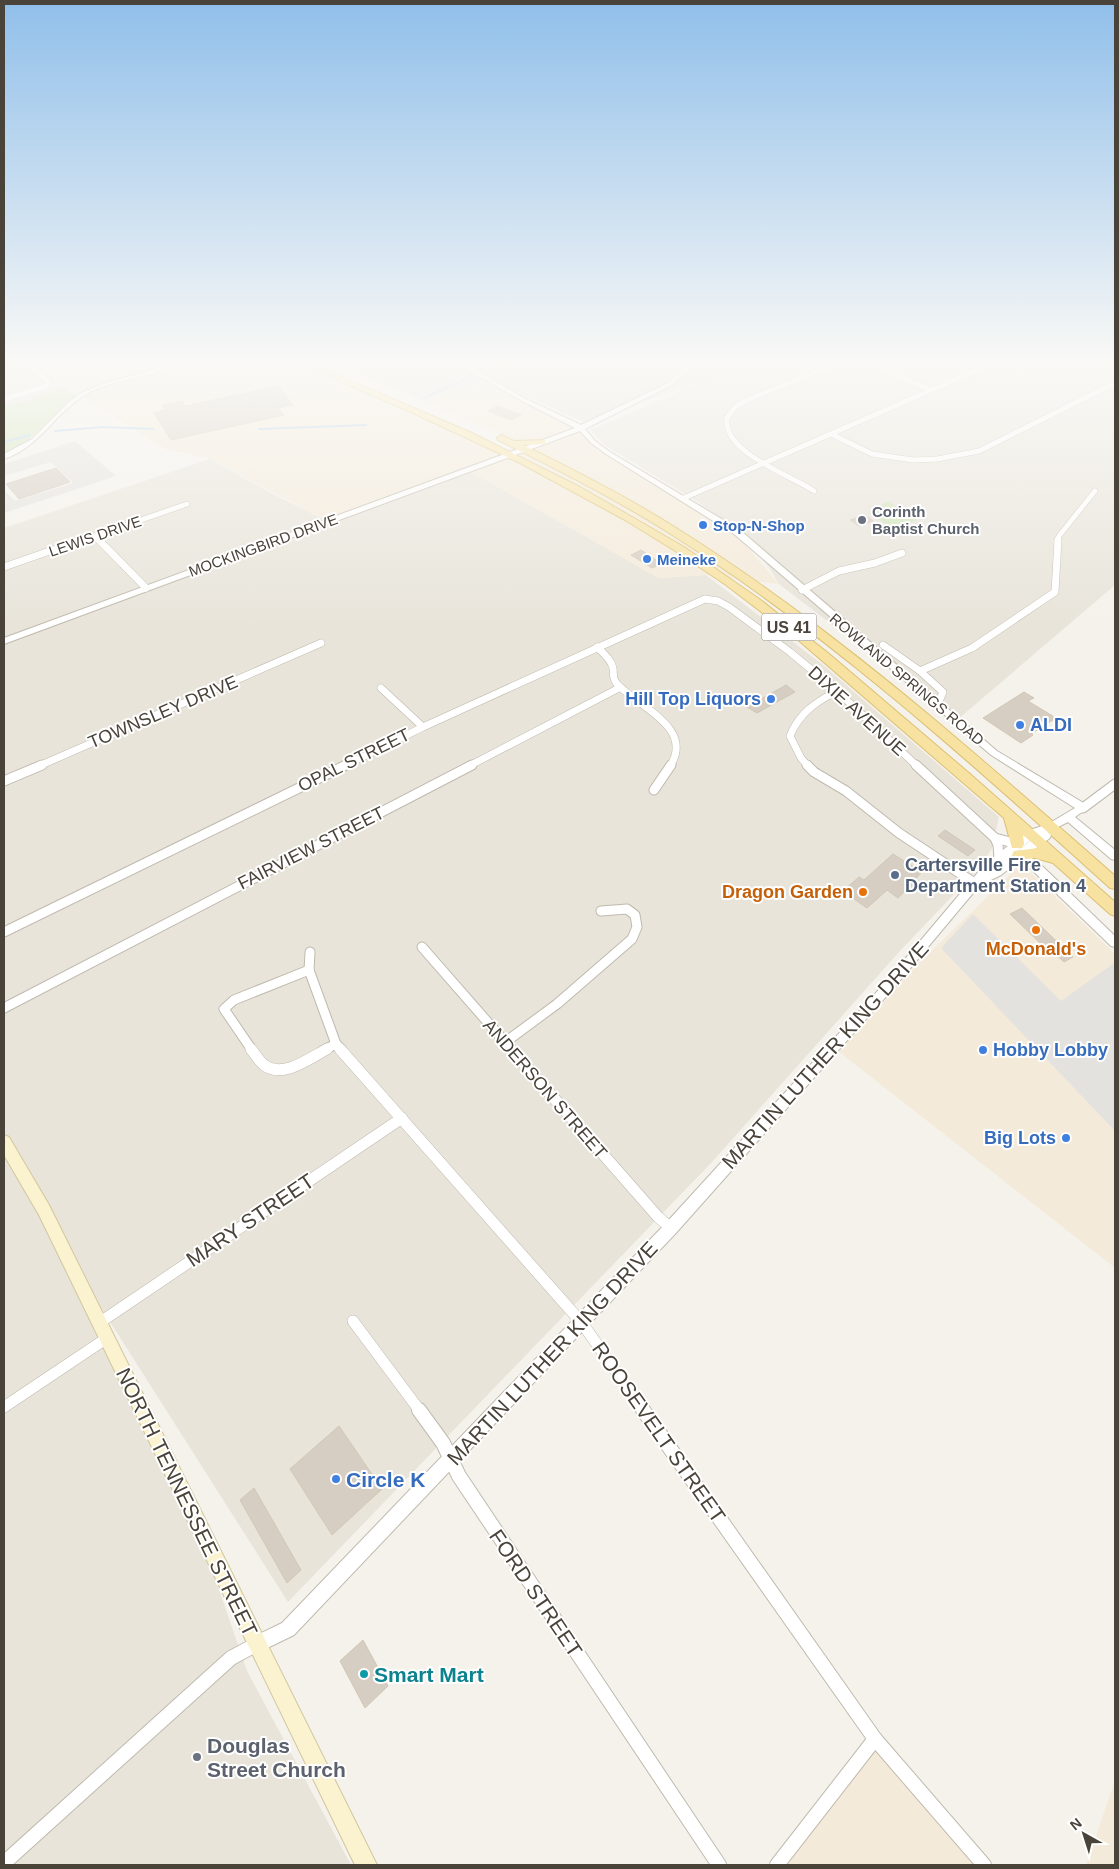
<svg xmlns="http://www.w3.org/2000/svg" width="1119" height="1869" font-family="Arial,sans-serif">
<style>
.residential{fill:#e8e4da}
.commercial{fill:#f4ead9}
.industrial{fill:#e4e1dd}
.green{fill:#cfe5b8}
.parking{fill:#e4e2df}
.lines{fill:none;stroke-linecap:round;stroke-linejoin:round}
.stream{stroke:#add0ec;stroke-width:2}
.building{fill:#d6cec2;stroke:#d0c7b5}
.minor-far4-casing{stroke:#c0baae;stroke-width:6}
.minor-far3-casing{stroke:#c0baae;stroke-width:8}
.minor-far2-casing{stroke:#c0baae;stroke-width:11}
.minor-far1-casing{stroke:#c0baae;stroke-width:12}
.minor-casing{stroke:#c0baae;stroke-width:16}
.tertiary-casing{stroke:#c0baae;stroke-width:2}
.secondary-casing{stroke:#d1c69e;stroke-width:2}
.primary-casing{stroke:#dcc072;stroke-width:2}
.minor-far4{stroke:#fff;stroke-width:5}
.minor-far3{stroke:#fff;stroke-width:7}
.minor-far2{stroke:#fff;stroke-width:9}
.minor-far1{stroke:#fff;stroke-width:11}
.minor{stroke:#fff;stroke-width:14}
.tertiary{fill:#fff;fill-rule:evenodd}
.secondary{fill:#fbf2cf;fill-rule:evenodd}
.primary{fill:#f7e2a2;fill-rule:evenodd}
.worship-dot{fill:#6b7280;stroke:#fff;stroke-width:2}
.shop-dot{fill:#3f7fe0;stroke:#fff;stroke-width:2}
.service-dot{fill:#5c6f8a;stroke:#fff;stroke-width:2}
.food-dot{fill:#e8710a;stroke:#fff;stroke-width:2}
.culture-dot{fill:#0f9aa8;stroke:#fff;stroke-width:2}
.labels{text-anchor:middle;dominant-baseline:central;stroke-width:4;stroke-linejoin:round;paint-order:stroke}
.far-worship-label{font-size:15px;font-weight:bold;fill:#5b616d;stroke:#fff;text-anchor:start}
.far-shop-label{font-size:15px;font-weight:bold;fill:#366cbe;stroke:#fff;text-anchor:start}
.far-street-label{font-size:15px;fill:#49433a;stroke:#fff}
.shield{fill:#fff;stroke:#807b75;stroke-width:1}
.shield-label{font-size:16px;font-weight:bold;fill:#49433a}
.shop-label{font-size:18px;font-weight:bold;fill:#366cbe;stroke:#fff;text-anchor:end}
.street-label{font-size:18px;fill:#49433a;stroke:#fff}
.service-label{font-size:18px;font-weight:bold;fill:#4e5e75;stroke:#fff;text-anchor:start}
.food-label{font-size:18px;font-weight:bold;fill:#c56008;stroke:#fff;text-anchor:end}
.near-street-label{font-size:21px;fill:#49433a;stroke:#fff}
.near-shop-label{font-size:21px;font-weight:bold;fill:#366cbe;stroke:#fff;text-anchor:start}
.near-culture-label{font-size:21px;font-weight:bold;fill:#0d838f;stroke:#fff;text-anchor:start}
.near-worship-label{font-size:21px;font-weight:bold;fill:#5b616d;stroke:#fff;text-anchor:start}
</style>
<rect width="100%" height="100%" fill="#f5f2ec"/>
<g class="residential">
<path d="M4 364H48L39 369 64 386 29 400 4 407Z"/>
<path d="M746 364H1115V585L957 720 779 584 753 541 698 502 608 447 590 430Z"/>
<path d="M210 459 269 492 327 521 466 469 659 578 706 575 823 665 999 817 992 848 982 865 899 952 712 1162 288 1602 60 1243 192 1511 247 1671 351 1865H4V528Z"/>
</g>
<g class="commercial">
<path d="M48 364H287L364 393 502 453 327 521 210 459 165 449 39 369Z"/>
<path d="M484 381 574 427 596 448 708 515 744 543 779 584 706 575 659 578 466 469 523 444 422 400Z"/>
<path d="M1016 869 1030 872 1115 954V1268L839 1052 918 964Z"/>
<path d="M875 1739 984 1865H780Z"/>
<path d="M1115 1781V1865H1086Z"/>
</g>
<path class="industrial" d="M337 364H746L708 380 583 422 489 379 422 400Z"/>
<g class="green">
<path d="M64 386 77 396 67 403 28 440 4 453V407L29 400Z"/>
<path d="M888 501 917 520 893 529 868 512Z"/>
</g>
<g class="parking">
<path d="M75 441 116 476 4 513V490L15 501 73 483 51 462 4 476V464Z"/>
<path d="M973 914 1061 1001 1114 963 1115 964V1131L941 948Z"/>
</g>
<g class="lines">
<g class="stream">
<path d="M427 397 471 376"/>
<path d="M259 429 366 425"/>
<path d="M55 431 103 427 153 429"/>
<path d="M4 442 30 435"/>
</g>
</g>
<g class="building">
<path d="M278 386 293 405 278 408 284 415 171 440 154 413 165 410 162 405 182 401 185 406Z"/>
<path d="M498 406 521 415 511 420 488 411Z"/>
<path d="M56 468 70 482 19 499 6 484Z"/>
<path d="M865 515 873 521 859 526 850 520Z"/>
<path d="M641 550 662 564 652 568 631 555Z"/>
<path d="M786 685 795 692 757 713 747 707Z"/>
<path d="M1024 692 1034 698 1028 701 1056 718 1031 734 1033 735 1021 743 983 718Z"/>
<path d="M945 830 975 850 968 856 938 836Z"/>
<path d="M893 854 922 872 912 882 919 886 911 893 906 890 898 898 887 890 867 908 843 891 859 877 864 880Z"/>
<path d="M1022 908 1073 957 1064 962 1048 947 1045 948 1010 914Z"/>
<path d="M339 1426 382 1489 332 1535 290 1469Z"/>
<path d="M254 1488 301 1570 287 1583 240 1500Z"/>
<path d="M363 1640 388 1686 365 1708 340 1661Z"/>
</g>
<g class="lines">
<g class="minor-far4-casing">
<g id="minor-far4">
<path d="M870 364 931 390"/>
<path d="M34 369 45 364"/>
<path d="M4 399 47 386 48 382 29 364"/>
<path d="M831 434 872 454 913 460 937 459 979 451 1115 383"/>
<path d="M814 491C790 475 722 452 727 418L735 407 747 400 835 364"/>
<path d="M684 498 991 364"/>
<path d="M95 536 101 542"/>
<path d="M78 542 187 504"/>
<path d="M1057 542 1059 536 1095 491"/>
</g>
</g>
<g class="minor-far3-casing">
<g id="minor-far3">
<path d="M99 540 146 588"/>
<path d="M4 567 81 540"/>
<path d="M802 590 839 571 875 563 902 553"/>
<path d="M883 645 920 671"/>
<path d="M597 647C603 653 611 659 613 668 614 676 612 677 617 684 639 707 695 728 670 766"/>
<path d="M381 688 423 727"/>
<path d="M938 704 943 692 920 671 972 648 1055 592 1058 540"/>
<path d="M39 766 321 643"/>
<path d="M344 766 423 727 705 599 718 601 729 607 790 652 837 691 917 766"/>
<path d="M469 766 619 688"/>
<path d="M808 766 801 758 790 736C799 713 816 702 837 691"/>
</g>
</g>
<g class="minor-far2-casing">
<g id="minor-far2">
<path d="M807 765 814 772 846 791 899 833 976 884"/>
<path d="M916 765 995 838 1017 844"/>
<path d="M4 781 42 765"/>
<path d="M654 790 671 765"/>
<path d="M1083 808 1115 784"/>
<path d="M995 838 998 845 999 858"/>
<path d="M4 932 346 765"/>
<path d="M422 947 512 1050"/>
<path d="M310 952 309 970 336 1044 342 1050"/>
<path d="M4 1008 472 765"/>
<path d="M504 1043 557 1004 632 939 637 927 635 915 627 909 601 911"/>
<path d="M252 1050 224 1009 234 1000 309 970"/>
<path d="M324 1050 336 1044"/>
</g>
</g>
<g class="minor-far1-casing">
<g id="minor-far1">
<path d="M251 1049C255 1054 259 1061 264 1065 283 1079 310 1058 327 1049"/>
<path d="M340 1049 582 1323 644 1411"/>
<path d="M511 1049 658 1217 671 1228"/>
<path d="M353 1321 420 1411"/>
<path d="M99 1323 402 1118"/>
<path d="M4 1407 107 1338"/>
</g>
</g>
<g class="minor-casing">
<g id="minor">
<path d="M419 1410 443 1443 459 1476 719 1865"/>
<path d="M643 1410 875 1739 984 1865"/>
<path d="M4 1863 231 1658 257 1644"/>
<path d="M777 1865 875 1739"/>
</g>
</g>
<g class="tertiary-casing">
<g id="tertiary">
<path d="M170 364H181C151 379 114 378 85 395 55 413 39 448 4 459V454L32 439 69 402 81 393 102 384Z"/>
<path d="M458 364H466L524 398 581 425 668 383 689 364H696L672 385 585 429 595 441 610 452 740 530 997 751 1087 805 1088 808 1075 817 1115 850V860L1111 859 1068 822 1048 832 1051 835 1050 838 1027 855 1039 863 1115 936V947L1111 946 1031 869 1019 861 1001 875 979 886 892 990 676 1233 294 1635 257 1653 251 1650 248 1644 251 1638 282 1623 666 1223 884 984 985 864 1027 831 1048 824 1075 808 991 755 734 534 606 454 591 443 580 431 4 644V638L575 428 520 400ZM1038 835 999 865 1035 837Z"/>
</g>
</g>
<g class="secondary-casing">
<path id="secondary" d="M4 1135 9 1137 49 1205 377 1865H355L39 1215 4 1155Z"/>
</g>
<g class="primary-casing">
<g id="primary">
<path d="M299 364H311L472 433 580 487 684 547 758 598 828 653 970 774 1115 902V916L1110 914 1053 863 1035 858 1019 860 1014 859 1012 855 1014 851 1038 848 1023 835 1024 844 1022 848H1012L1004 818 797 639 726 585 677 552 625 520 520 463 411 412Z"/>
<path d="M501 435 514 441 545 440V444L523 445C574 470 625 496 673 526 833 626 974 752 1115 876V889L1110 888C969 761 827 632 666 531 612 497 555 468 498 440L497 438Z"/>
</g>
</g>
<use href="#minor-far4" class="minor-far4"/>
<use href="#minor-far3" class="minor-far3"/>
<use href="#minor-far2" class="minor-far2"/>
<use href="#minor-far1" class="minor-far1"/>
<use href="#minor" class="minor"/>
<use href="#tertiary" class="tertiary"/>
<use href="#secondary" class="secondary"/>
<use href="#primary" class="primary"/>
</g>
<linearGradient id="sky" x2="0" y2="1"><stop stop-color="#90bfea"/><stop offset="0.58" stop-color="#faf9f6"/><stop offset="1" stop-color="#faf9f6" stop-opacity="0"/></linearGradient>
<rect width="1119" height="626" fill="url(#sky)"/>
<g class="worship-dot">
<circle cx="862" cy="520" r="5"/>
<circle cx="197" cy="1757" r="5"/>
</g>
<g class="shop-dot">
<circle cx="703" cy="525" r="5"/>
<circle cx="647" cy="559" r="5"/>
<circle cx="771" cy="699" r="5"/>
<circle cx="1020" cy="725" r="5"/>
<circle cx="983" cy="1050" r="5"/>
<circle cx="1066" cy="1138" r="5"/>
<circle cx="336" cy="1479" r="5"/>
</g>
<circle class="service-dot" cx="895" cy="875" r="5"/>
<g class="food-dot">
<circle cx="863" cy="892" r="5"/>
<circle cx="1036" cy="930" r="5"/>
</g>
<circle class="culture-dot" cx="364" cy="1674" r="5"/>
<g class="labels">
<g class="far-worship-label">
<text x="872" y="511">Corinth<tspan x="872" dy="17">Baptist Church</tspan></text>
</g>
<g class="far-shop-label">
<text x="713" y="525">Stop-N-Shop</text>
<text x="657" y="559">Meineke</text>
</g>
<g class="far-street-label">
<text transform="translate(95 536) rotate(-19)">LEWIS DRIVE</text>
<text transform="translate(263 545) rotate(-20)">MOCKINGBIRD DRIVE</text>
<text transform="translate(907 679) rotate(40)">ROWLAND SPRINGS ROAD</text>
</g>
<rect class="shield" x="761.5" y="613.5" width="55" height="27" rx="4"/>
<g class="shield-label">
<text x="789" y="627">US 41</text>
</g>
<g class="shop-label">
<text x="761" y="699">Hill Top Liquors</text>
<text x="1030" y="725" text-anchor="start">ALDI</text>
<text x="993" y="1050" text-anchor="start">Hobby Lobby</text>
<text x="1056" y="1138">Big Lots</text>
</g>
<g class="street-label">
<text transform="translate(857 711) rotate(42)">DIXIE AVENUE</text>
<text transform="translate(163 712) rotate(-23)">TOWNSLEY DRIVE</text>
<text transform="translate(354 760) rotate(-26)">OPAL STREET</text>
<text transform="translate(311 848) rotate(-27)">FAIRVIEW STREET</text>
<text transform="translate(545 1089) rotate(49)">ANDERSON STREET</text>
</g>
<g class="service-label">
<text x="905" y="865">Cartersville Fire<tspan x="905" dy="21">Department Station 4</tspan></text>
</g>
<g class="food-label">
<text x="853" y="892">Dragon Garden</text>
<text x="1036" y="949" text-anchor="middle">McDonald's</text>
</g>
<g class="near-street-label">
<text transform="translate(825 1055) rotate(-48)">MARTIN LUTHER KING DRIVE</text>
<text transform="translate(250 1220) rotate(-34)">MARY STREET</text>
<text transform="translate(552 1353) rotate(-47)">MARTIN LUTHER KING DRIVE</text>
<text transform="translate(659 1432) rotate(55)">ROOSEVELT STREET</text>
<text transform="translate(187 1502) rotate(64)">NORTH TENNESSEE STREET</text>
<text transform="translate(536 1593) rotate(56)">FORD STREET</text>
</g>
<g class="near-shop-label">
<text x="346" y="1479">Circle K</text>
</g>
<g class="near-culture-label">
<text x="374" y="1674">Smart Mart</text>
</g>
<g class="near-worship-label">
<text x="207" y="1745">Douglas<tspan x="207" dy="24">Street Church</tspan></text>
</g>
</g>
<rect width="1119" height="1869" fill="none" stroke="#49433a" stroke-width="10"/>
<g transform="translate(1084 1834) rotate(321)" stroke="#ffffff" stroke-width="4" paint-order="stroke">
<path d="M0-4L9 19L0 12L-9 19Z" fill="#49433a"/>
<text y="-8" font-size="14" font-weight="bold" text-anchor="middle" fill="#49433a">N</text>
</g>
</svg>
